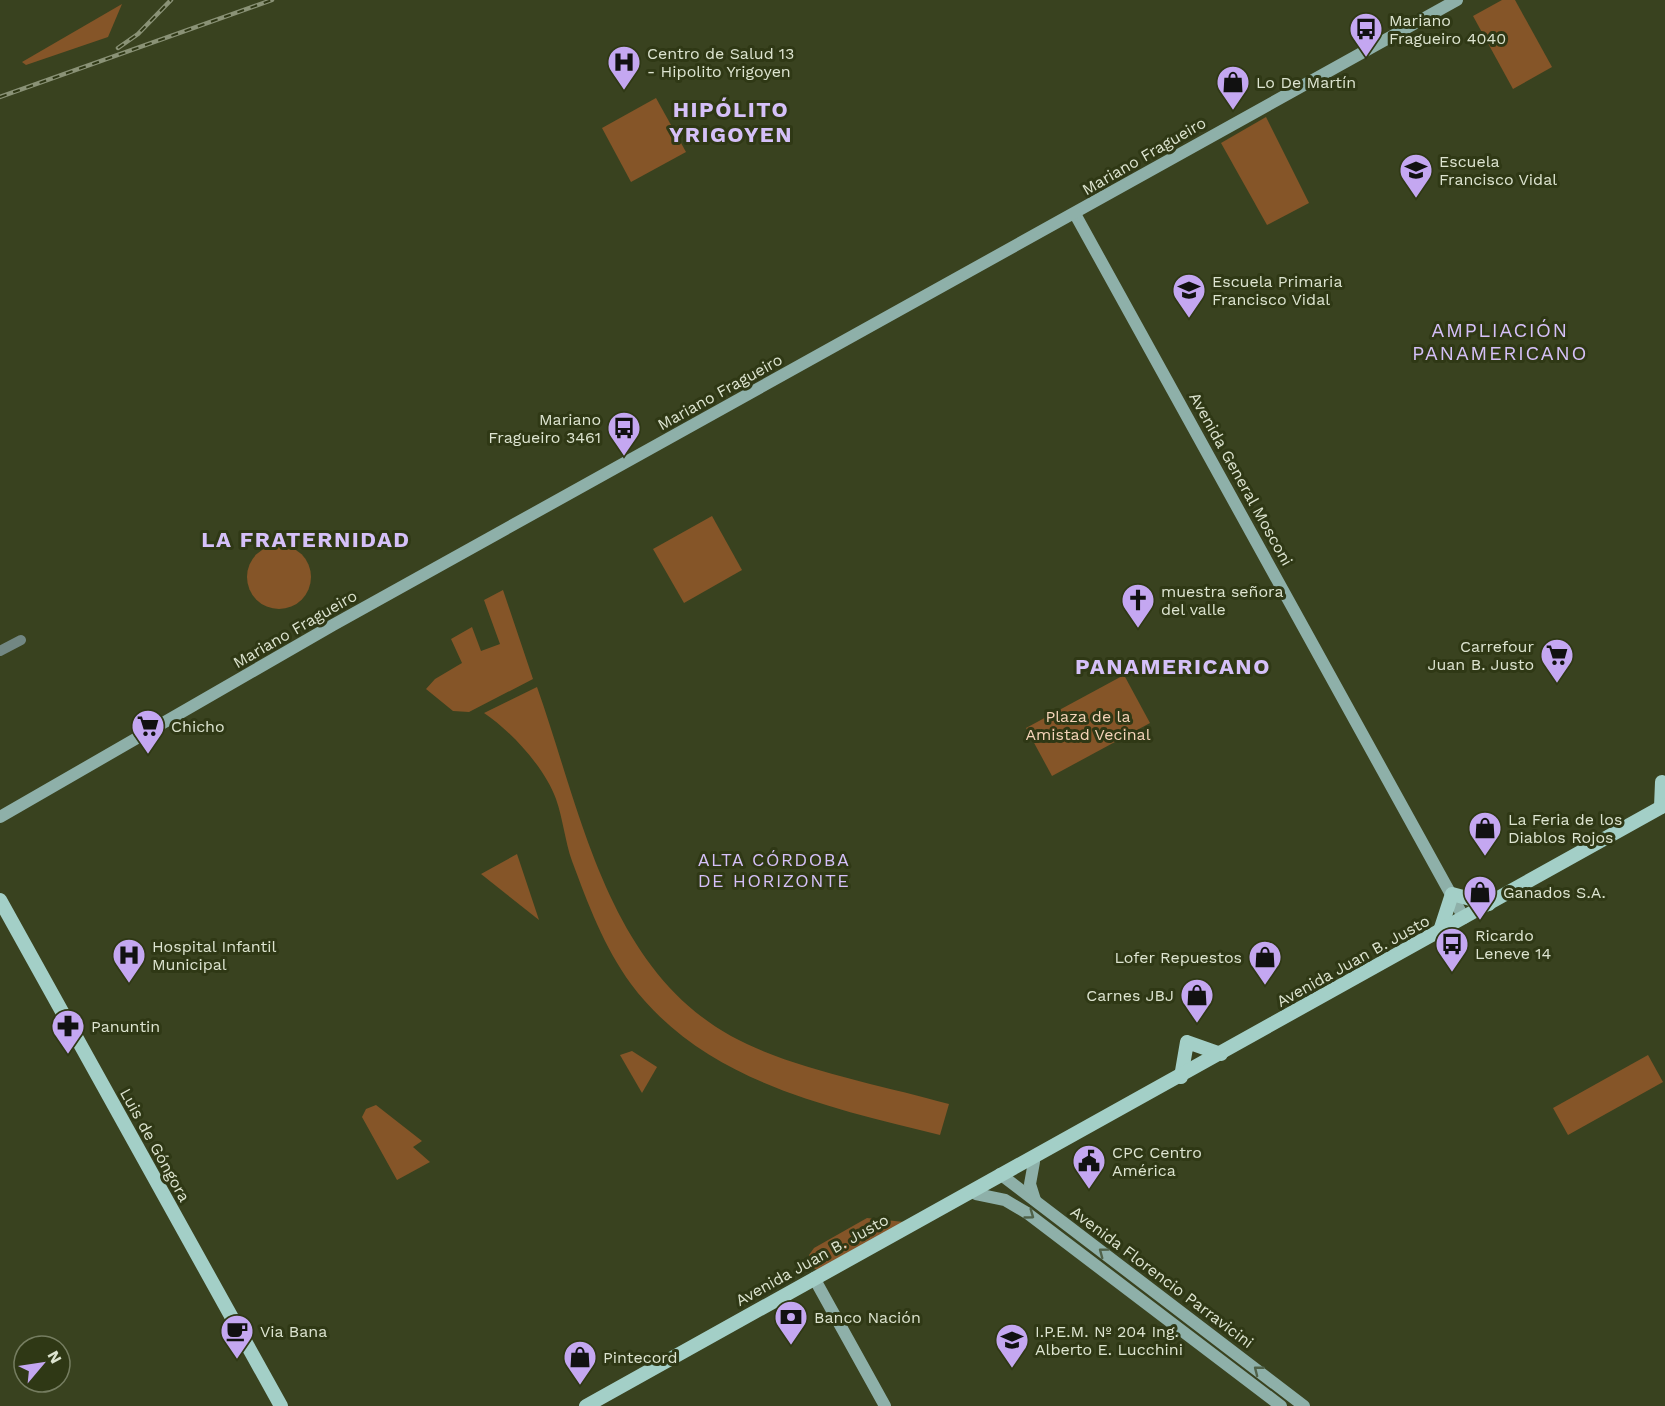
<svg xmlns="http://www.w3.org/2000/svg" width="1665" height="1406" font-family="'Work Sans',sans-serif">
<style>
.green{fill:#855528}
.lines{fill:none;stroke-linecap:round;stroke-linejoin:round}
.tertiary{stroke:#728783;stroke-width:10}
.secondary{stroke:#8eb0a9;stroke-width:12}
.primary{stroke:#a3cfc7;stroke-width:14}
.rail-casing{stroke:#8a9276;stroke-width:4.5}
.rail{stroke:#2f3815;stroke-width:2;stroke-dasharray:7;stroke-linecap:butt}
.oneway{stroke:#506249}
.labels{text-anchor:middle;dominant-baseline:central;stroke-width:6;stroke-linejoin:round;paint-order:stroke}
.poi-label{font-size:16px;fill:#dde4d0;stroke:#2f3815;text-anchor:start}
.street-label{font-size:16px;fill:#dde4d0;stroke:#2f3815}
.park-label{font-size:16px;fill:#f5d4b9;stroke:#2f3815}
.neighbourhood-label{font-size:18px;letter-spacing:1.5px;fill:#d5c0f8;stroke:#2f3815}
.quarter-label{font-size:20px;letter-spacing:1.5px;fill:#d5c0f8;stroke:#2f3815}
.district-label{font-size:22px;font-weight:bold;letter-spacing:1.5px;fill:#d5c0f8;stroke:#2f3815}
</style>
<rect width="100%" height="100%" fill="#39421f"/>
<g class="green">
<path d="M1502 0H1515L1552 67 1513 89 1473 16Z"/>
<path d="M122 4 108 37 26 65 22 62Z"/>
<path d="M656 98 686 152 631 182 602 128Z"/>
<path d="M1266 117 1309 203 1267 225 1221 143Z"/>
<path d="M712 516 742 570 684 603 653 549Z"/>
<circle cx="279" cy="577" r="32"/>
<path d="M503 590 533 679 469 712 453 711 426 689 435 679 462 663 451 639 472 627 481 651 500 644 484 600Z"/>
<path d="M1124 675 1150 723 1052 776 1026 728Z"/>
<path d="M537 687C581 811 607 967 731 1036 791 1069 882 1085 949 1104L940 1135C829 1107 704 1082 631 984 604 947 588 904 572 861 565 841 563 819 556 799 545 768 511 731 484 713Z"/>
<path d="M517 854 539 920 481 874Z"/>
<path d="M632 1051 657 1067 642 1093 620 1055Z"/>
<path d="M1648 1055 1663 1082 1568 1135 1553 1108Z"/>
<path d="M376 1105 422 1141 413 1147 430 1162 397 1180 362 1117 366 1109Z"/>
<path d="M867 1218 904 1222 817 1270 812 1267 809 1255 814 1248Z"/>
</g>
<g class="lines">
<path class="tertiary" d="M0 651 21 640"/>
<g class="secondary">
<path d="M1075 214 1464 918"/>
<path d="M0 817 333 625 1457 0"/>
<path d="M1034 1162 1030 1184 1035 1200"/>
<path d="M1000 1174 1304 1406"/>
<path d="M976 1194 1005 1200 1027 1213 1281 1406"/>
<path d="M814 1278 885 1406"/>
</g>
<g class="primary">
<path d="M1661 807 1662 782"/>
<path d="M0 900 281 1406"/>
<path d="M1440 931 1452 894 1489 904"/>
<path d="M1181 1077 1187 1042 1221 1054"/>
<path d="M586 1406 1665 805"/>
</g>
<g class="rail-casing">
<g id="rail">
<path d="M118 48 138 34 171 0"/>
<path d="M0 97 272 0"/>
</g>
</g>
<use href="#rail" class="rail"/>
</g>
<defs><path id="oneway-chevron" d="M-2-3.5L2.5 0L-2 3.5" fill="none" stroke-width="1.6" stroke-linecap="round" stroke-linejoin="round" transform="scale(1.5)"/></defs>
<g class="oneway">
<use href="#oneway-chevron" transform="translate(1030 1215) rotate(36)"/>
<use href="#oneway-chevron" transform="translate(1103 1252) rotate(-143)"/>
<use href="#oneway-chevron" transform="translate(1258 1370) rotate(-142)"/>
</g>
<defs>
<g id="bus-pin" transform="scale(1.725)"><path d="M0 17L-7.5 6A9.5 9.5 0 1 1 7.5 6Z" fill="#c4a7f1" stroke="#2f3815"/><path d="M-5-6H5V4H4V6H2V4H-2V6H-4V4H-5ZM-3.5-4V0h7V-4ZM-3.5 1.2v1.5H-2V1.2ZM2 1.2v1.5H3.5V1.2Z" fill="#111"/></g>
<g id="hospital-pin" transform="scale(1.725)"><path d="M0 17L-7.5 6A9.5 9.5 0 1 1 7.5 6Z" fill="#c4a7f1" stroke="#2f3815"/><path d="M-5-5h3v3.5h4V-5h3V5h-3V1.5h-4V5h-3Z" fill="#111"/></g>
<g id="shop-pin" transform="scale(1.725)"><path d="M0 17L-7.5 6A9.5 9.5 0 1 1 7.5 6Z" fill="#c4a7f1" stroke="#2f3815"/><path d="M-5-2.5h2.3a2.7 3.5 0 0 1 5.4 0H5L5.5 6h-11ZM-1.5-2.5h3a1.5 2.3 0 0 0-3 0Z" fill="#111"/></g>
<g id="school-pin" transform="scale(1.725)"><path d="M0 17L-7.5 6A9.5 9.5 0 1 1 7.5 6Z" fill="#c4a7f1" stroke="#2f3815"/><path d="M0-5L7-2L0 1L-7-2ZM-4 1L0 2.5L4 1V4Q0 6-4 4Z" fill="#111"/></g>
<g id="church-pin" transform="scale(1.725)"><path d="M0 17L-7.5 6A9.5 9.5 0 1 1 7.5 6Z" fill="#c4a7f1" stroke="#2f3815"/><path d="M-1.2-6h2.4v3.5h3.3v2.4h-3.3V6h-2.4V-.1h-3.3v-2.4h3.3Z" fill="#111"/></g>
<g id="supermarket-pin" transform="scale(1.725)"><path d="M0 17L-7.5 6A9.5 9.5 0 1 1 7.5 6Z" fill="#c4a7f1" stroke="#2f3815"/><path d="M-6-5.5h2.5l.6 2H6L4.5 2H-2.5L-4.4-4H-6ZM-1.5 3.2a1.3 1.3 0 1 0 .1 0ZM3 3.2a1.3 1.3 0 1 0 .1 0Z" fill="#111"/></g>
<g id="pharmacy-pin" transform="scale(1.725)"><path d="M0 17L-7.5 6A9.5 9.5 0 1 1 7.5 6Z" fill="#c4a7f1" stroke="#2f3815"/><path d="M-2-6h4v4h4v4h-4v4h-4v-4h-4v-4h4Z" fill="#111"/></g>
<g id="civic-pin" transform="scale(1.725)"><path d="M0 17L-7.5 6A9.5 9.5 0 1 1 7.5 6Z" fill="#c4a7f1" stroke="#2f3815"/><path d="M-.6-6.5H3V-4.5H.6V-3L4-1V1h2V6H-6V1h2V-1L-.6-3ZM-1.2 2.5V6h2.4V2.5Z" fill="#111"/></g>
<g id="bank-pin" transform="scale(1.725)"><path d="M0 17L-7.5 6A9.5 9.5 0 1 1 7.5 6Z" fill="#c4a7f1" stroke="#2f3815"/><path d="M-6-4H6V4H-6ZM0-2.3a2.3 2.3 0 1 0 0 4.6a2.3 2.3 0 1 0 0-4.6Z" fill="#111"/></g>
<g id="cafe-pin" transform="scale(1.725)"><path d="M0 17L-7.5 6A9.5 9.5 0 1 1 7.5 6Z" fill="#c4a7f1" stroke="#2f3815"/><path d="M-5.5-4.5H6V0H3Q3 3.5 0 3.5H-2.5Q-5.5 3.5-5.5 0ZM3-3.2v2h1.7v-2ZM-6 4.5H4V6H-6Z" fill="#111"/></g>
<g id="university-pin" transform="scale(1.725)"><path d="M0 17L-7.5 6A9.5 9.5 0 1 1 7.5 6Z" fill="#c4a7f1" stroke="#2f3815"/><path d="M0-5L7-2L0 1L-7-2ZM-4 1L0 2.5L4 1V4Q0 6-4 4Z" fill="#111"/></g>
</defs>
<g fill-rule="evenodd">
<use href="#bus-pin" x="1366" y="29"/>
<use href="#hospital-pin" x="624" y="62"/>
<use href="#shop-pin" x="1233" y="82"/>
<use href="#school-pin" x="1416" y="170"/>
<use href="#school-pin" x="1189" y="290"/>
<use href="#bus-pin" x="624" y="428"/>
<use href="#church-pin" x="1138" y="600"/>
<use href="#supermarket-pin" x="1557" y="655"/>
<use href="#supermarket-pin" x="148" y="726"/>
<use href="#shop-pin" x="1485" y="828"/>
<use href="#shop-pin" x="1480" y="892"/>
<use href="#bus-pin" x="1452" y="944"/>
<use href="#hospital-pin" x="129" y="955"/>
<use href="#shop-pin" x="1265" y="957"/>
<use href="#shop-pin" x="1197" y="995"/>
<use href="#pharmacy-pin" x="68" y="1026"/>
<use href="#civic-pin" x="1089" y="1161"/>
<use href="#bank-pin" x="791" y="1317"/>
<use href="#cafe-pin" x="237" y="1331"/>
<use href="#university-pin" x="1012" y="1340"/>
<use href="#shop-pin" x="580" y="1357"/>
</g>
<g class="labels">
<g class="poi-label">
<text x="1389" y="20">Mariano<tspan x="1389" dy="18">Fragueiro 4040</tspan></text>
<text x="647" y="53">Centro de Salud 13<tspan x="647" dy="18">- Hipolito Yrigoyen</tspan></text>
<text x="1256" y="82">Lo De Martín</text>
<text x="1439" y="161">Escuela<tspan x="1439" dy="18">Francisco Vidal</tspan></text>
<text x="1212" y="281">Escuela Primaria<tspan x="1212" dy="18">Francisco Vidal</tspan></text>
<text x="601" y="419" text-anchor="end">Mariano<tspan x="601" dy="18">Fragueiro 3461</tspan></text>
<text x="1161" y="591">muestra señora<tspan x="1161" dy="18">del valle</tspan></text>
<text x="1534" y="646" text-anchor="end">Carrefour<tspan x="1534" dy="18">Juan B. Justo</tspan></text>
<text x="171" y="726">Chicho</text>
<text x="1508" y="819">La Feria de los<tspan x="1508" dy="18">Diablos Rojos</tspan></text>
<text x="1503" y="892">Ganados S.A.</text>
<text x="1475" y="935">Ricardo<tspan x="1475" dy="18">Leneve 14</tspan></text>
<text x="152" y="946">Hospital Infantil<tspan x="152" dy="18">Municipal</tspan></text>
<text x="1242" y="957" text-anchor="end">Lofer Repuestos</text>
<text x="1174" y="995" text-anchor="end">Carnes JBJ</text>
<text x="91" y="1026">Panuntin</text>
<text x="1112" y="1152">CPC Centro<tspan x="1112" dy="18">América</tspan></text>
<text x="814" y="1317">Banco Nación</text>
<text x="260" y="1331">Via Bana</text>
<text x="1035" y="1331">I.P.E.M. Nº 204 Ing.<tspan x="1035" dy="18">Alberto E. Lucchini</tspan></text>
<text x="603" y="1357">Pintecord</text>
</g>
<g class="street-label">
<text transform="translate(1144 156) rotate(-30)">Mariano Fragueiro</text>
<text transform="translate(720 392) rotate(-29)">Mariano Fragueiro</text>
<text transform="translate(1241 479) rotate(61)">Avenida General Mosconi</text>
<text transform="translate(295 629) rotate(-30)">Mariano Fragueiro</text>
<text transform="translate(1353 961) rotate(-29)">Avenida Juan B. Justo</text>
<text transform="translate(155 1145) rotate(61)">Luis de Góngora</text>
<text transform="translate(812 1260) rotate(-29)">Avenida Juan B. Justo</text>
<text transform="translate(1162 1277) rotate(37)">Avenida Florencio Parravicini</text>
</g>
<g class="park-label">
<text x="1088" y="716">Plaza de la<tspan x="1088" dy="18">Amistad Vecinal</tspan></text>
</g>
<g class="neighbourhood-label">
<text x="774" y="859">ALTA CÓRDOBA<tspan x="774" dy="21">DE HORIZONTE</tspan></text>
</g>
<g class="quarter-label">
<text x="1500" y="330">AMPLIACIÓN<tspan x="1500" dy="23">PANAMERICANO</tspan></text>
</g>
<g class="district-label">
<text x="731" y="109">HIPÓLITO<tspan x="731" dy="25">YRIGOYEN</tspan></text>
<text x="306" y="539">LA FRATERNIDAD</text>
<text x="1173" y="666">PANAMERICANO</text>
</g>
</g>
<g transform="translate(42 1364) rotate(61)"><circle r="28" fill="#2f3815" stroke="#757d60" stroke-width="1.5"/>
<path d="M0-4.5L10 22L0 15L-10 22Z" fill="#c4a7f1"/>
<text y="-9" font-size="16" font-weight="bold" text-anchor="middle" fill="#dde4d0">N</text>
</g>
</svg>
